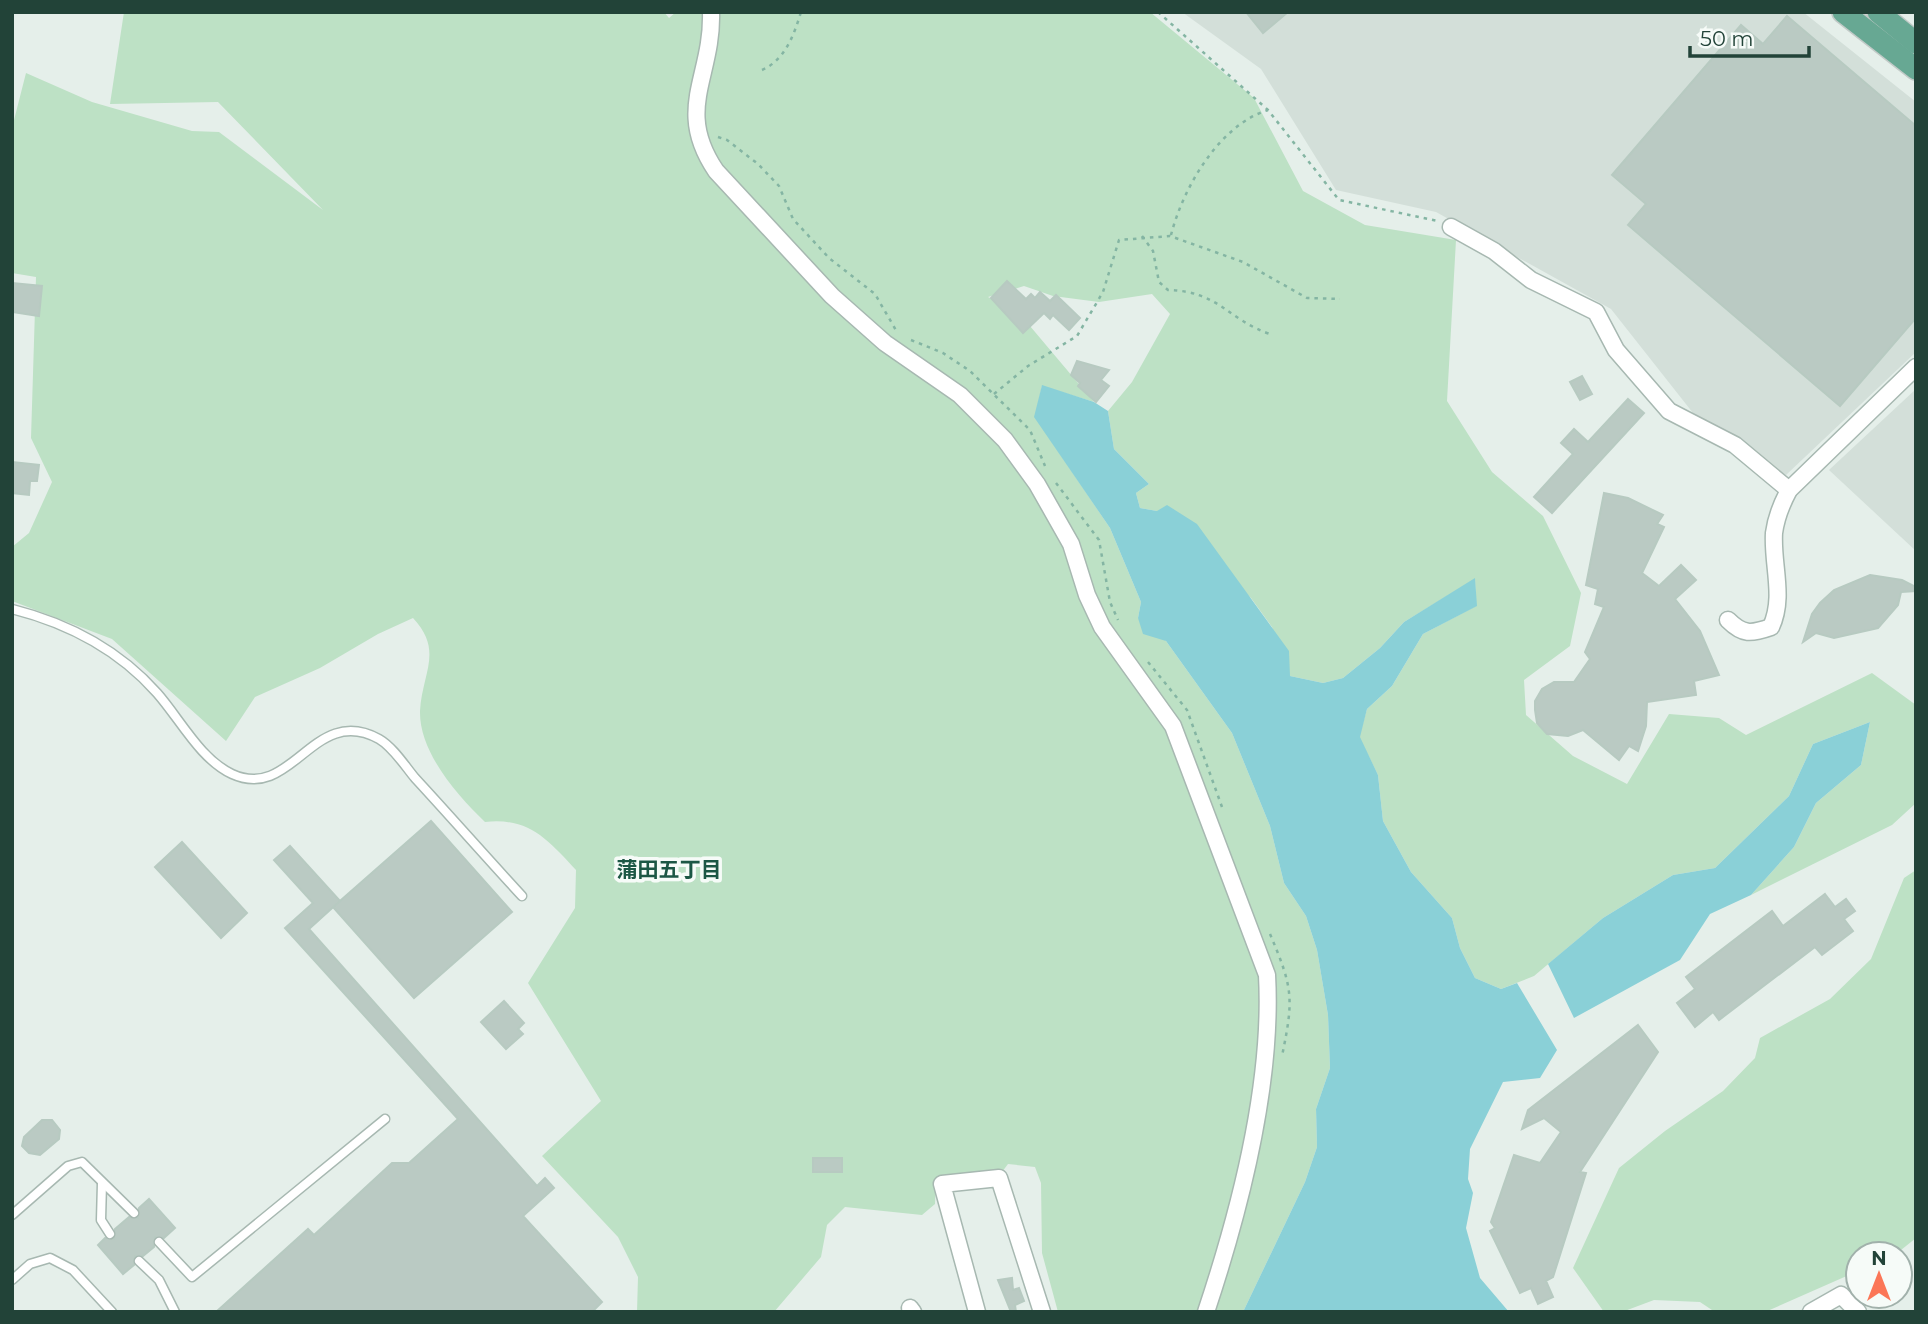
<svg xmlns="http://www.w3.org/2000/svg" width="1928" height="1324" font-family="Montserrat,'Noto Sans JP',sans-serif">
<style>
.built{fill:#d3dfd9}
.green{fill:#bde1c5}
.water{fill:#8ad0d7}
.building{fill:#bacac3;stroke:#b7cac1;stroke-width:2}
.lines{fill:none;stroke-linecap:round;stroke-linejoin:round}
.service-casing{stroke:#a7b8b1;stroke-width:11}
.minor-casing{stroke:#a7b8b1;stroke-width:19}
.primary-casing{stroke:#c1cac7;stroke-width:24}
.path{stroke:#84b5a3;stroke-width:2.5;stroke-dasharray:3.5 5;stroke-linecap:butt}
.service{stroke:#fff;stroke-width:8}
.minor{stroke:#fff;stroke-width:16}
.primary{stroke:#67a893;stroke-width:21}
.labels{text-anchor:middle;dominant-baseline:central;stroke-width:7;stroke-linejoin:round;paint-order:stroke}
.neighbourhood-label{font-size:21px;font-weight:bold;fill:#1c5745;stroke:#f6fbf8}
</style>
<rect width="100%" height="100%" fill="#e5efea"/>
<g class="built">
<path d="M1182 12H1803L1916 102V352L1786 475 1693 413 1611 309 1436 212 1336 190 1261 69Z"/>
<path d="M1916 389V551L1829 470Z"/>
</g>
<g class="green">
<path d="M124 12H664L669 18 676 12H1150L1254 98 1303 191 1365 225 1456 240 1447 401 1492 472 1543 516 1581 593 1570 646 1524 680 1526 715 1573 756 1627 784 1669 714 1719 718 1746 735 1872 673 1916 705V803L1892 825 1751 895 1794 847 1816 803 1861 765 1870 722 1813 744 1789 796 1715 868 1673 875 1603 918 1534 976 1501 989 1475 978 1460 948 1452 918 1411 872 1383 821 1378 775 1359 737 1367 709 1392 686 1423 634 1476 606 1475 579 1404 622 1380 648 1343 678 1323 683 1290 676 1272 627 1251 598 1157 511 1140 508 1136 493 1149 484 1114 449 1108 411 1132 382 1170 314 1152 294 1099 302 1053 296 1024 286 988 297 1019 313 1094 402 1042 386 1035 417 1110 528 1141 602 1138 618 1166 641 1232 733 1270 826 1284 883 1306 916 1317 950 1328 1015 1330 1068 1316 1109 1317 1147 1305 1182 1243 1312H1058L1042 1253 1041 1183 1035 1167 1008 1164 1002 1172 936 1177 935 1204 922 1215 845 1207 827 1225 821 1257 774 1312H637L638 1277 618 1237 542 1156 601 1101 528 983 575 908 576 870C548 840 529 817 485 822 457 795 419 752 420 711 422 673 444 651 413 618L378 634 320 668 255 697 226 741 112 639 12 601V547L29 533 52 482 31 438 36 277 12 273V128L26 73 92 102 192 131 219 132 323 210 218 102 110 104Z"/>
<path d="M1916 870V1238L1896 1254H1858V1271L1765 1312H1715L1700 1302 1654 1300 1622 1312H1604L1573 1268 1619 1168 1665 1131 1723 1091 1755 1058 1760 1038 1830 999 1871 959 1904 878Z"/>
</g>
<g class="water">
<path d="M1042 385 1094 402 1108 411 1114 449 1149 484 1136 493 1140 508 1157 511 1167 505 1197 524 1289 651 1290 676 1323 683 1343 678 1380 648 1404 622 1475 578 1477 606 1423 634 1392 686 1367 709 1360 737 1378 775 1383 821 1411 872 1452 918 1460 948 1475 978 1501 989 1517 983 1557 1050 1540 1078 1503 1082 1470 1149 1468 1179 1473 1193 1466 1228 1480 1278 1509 1312H1243L1305 1182 1317 1147 1316 1109 1330 1068 1328 1015 1317 950 1306 916 1284 883 1270 826 1232 733 1166 641 1143 634 1138 618 1141 602 1110 528 1034 417Z"/>
<path d="M1870 722 1861 765 1816 803 1794 847 1751 895 1710 914 1680 960 1574 1018 1548 964 1603 918 1673 875 1715 868 1789 796 1813 744Z"/>
</g>
<g class="building">
<path d="M1246 12H1288L1263 33Z"/>
<path d="M1787 16 1916 126V318L1840 406 1628 225 1646 204 1612 175 1741 25 1763 44Z"/>
<path d="M1007 281 1026 299 1031 294 1035 298 1040 292 1050 301 1056 295 1080 318 1069 330 1053 315 1050 319 1044 313 1023 333 991 298Z"/>
<path d="M12 283 42 286 39 316 12 312Z"/>
<path d="M1077 361 1109 370 1101 380 1109 386 1096 402 1078 386 1080 383 1071 375Z"/>
<path d="M1582 376 1592 394 1580 400 1570 382Z"/>
<path d="M1628 399 1644 413 1552 513 1534 497 1573 454 1561 443 1574 429 1588 442Z"/>
<path d="M12 462 39 465 37 481H30L29 495 12 493Z"/>
<path d="M1604 493 1628 498 1663 515 1657 524 1664 527 1642 573 1659 586 1681 565 1696 580 1675 599 1700 631 1719 675 1694 681 1696 695 1647 702 1646 726 1638 751 1629 746 1619 760 1583 730 1568 736 1547 734 1537 723 1535 710V701L1542 689 1554 682H1574L1590 659 1585 652 1604 607 1595 604 1598 589 1586 585Z"/>
<path d="M1870 575 1902 580 1916 587V591L1901 592 1898 605 1878 628 1834 638 1816 633 1803 642 1812 614 1820 603 1834 590Z"/>
<path d="M431 821 512 912 414 998 333 907Z"/>
<path d="M182 842 247 913 221 938 155 867Z"/>
<path d="M290 846 340 901 309 929 537 1186 545 1178 554 1188 523 1216 602 1302 592 1312H216L308 1229 314 1235 392 1163H409L458 1119 285 928 313 903 274 860Z"/>
<path d="M1825 894 1835 907 1846 899 1855 911 1844 919 1853 931 1822 955 1815 947 1719 1020 1713 1012 1695 1027 1677 1003 1695 989 1686 977 1772 911 1783 926Z"/>
<path d="M504 1001 524 1023 518 1029 523 1034 506 1049 481 1022Z"/>
<path d="M1638 1025 1658 1052 1580 1172 1586 1173 1553 1277 1546 1281 1553 1297 1538 1304 1531 1288 1520 1293 1490 1231 1495 1228 1491 1222 1514 1155 1540 1163 1561 1132 1544 1118 1522 1129 1528 1110Z"/>
<path d="M42 1120H52L60 1130 59 1139 40 1155 29 1153 22 1146 24 1137Z"/>
<rect x="813" y="1158" width="29" height="14"/>
<path d="M149 1199 175 1228 164 1238 155 1237 154 1247 143 1256H135L134 1265 123 1274 98 1245 105 1238 114 1239 115 1229 129 1217 138 1218 139 1208Z"/>
<path d="M1012 1278 1013 1290 1019 1288 1024 1301 1015 1305 1016 1312H1011L998 1280Z"/>
</g>
<g class="lines">
<g class="service-casing">
<g id="service">
<path d="M12 609C67 623 119 650 157 693 180 719 200 759 232 774 293 802 313 703 379 739 393 747 405 766 415 778 451 817 486 857 522 896"/>
<path d="M102 1183 101 1220 110 1234"/>
<path d="M12 1215 68 1166 82 1162 134 1213"/>
<path d="M159 1242 192 1277 385 1119"/>
<path d="M139 1261 159 1280 175 1312"/>
<path d="M12 1280 30 1264 50 1258 73 1270 112 1312"/>
</g>
</g>
<g class="minor-casing">
<g id="minor">
<path d="M711 12C713 77 674 109 716 171L832 296 885 343 960 395 1005 440 1037 484 1071 544 1087 595 1102 627 1173 726 1267 975C1273 1083 1240 1210 1206 1312"/>
<path d="M1451 227 1494 251 1531 280 1596 312 1616 350 1669 411 1735 445 1789 490"/>
<path d="M1728 620C1743 635 1751 634 1771 627 1785 597 1772 565 1774 533 1776 518 1782 503 1789 490L1916 367"/>
<path d="M910 1308 913 1312"/>
<path d="M977 1312 942 1184 999 1178 1042 1312"/>
<path d="M1811 1312 1841 1295 1858 1312"/>
</g>
</g>
<g class="primary-casing">
<g id="primary">
<path d="M1843 12 1916 69"/>
<path d="M1878 12 1916 43"/>
</g>
</g>
<g class="path">
<path d="M1158 12 1268 110 1339 200 1438 221"/>
<path d="M762 70C785 60 794 35 801 12"/>
<path d="M718 137 727 140 758 164 779 186 793 219 829 258 875 294 897 332"/>
<path d="M1171 235C1183 188 1219 125 1268 110"/>
<path d="M1142 236 1153 251 1159 282 1168 290C1219 291 1228 320 1270 334"/>
<path d="M911 340 943 353 970 371 1030 430 1045 466"/>
<path d="M994 394 1028 366 1077 336 1103 292 1119 240 1170 236 1243 262 1307 298 1340 299"/>
<path d="M1056 483 1099 540 1110 602 1118 620"/>
<path d="M1148 662 1187 710 1222 807"/>
<path d="M1270 934C1293 988 1294 998 1282 1056"/>
</g>
<use href="#service" class="service"/>
<use href="#minor" class="minor"/>
<use href="#primary" class="primary"/>
</g>
<g class="labels">
<g class="neighbourhood-label">
<text x="669" y="869">蒲田五丁目</text>
</g>
</g>
<rect width="1928" height="1324" fill="none" stroke="#224338" stroke-width="28"/>
<g transform="translate(1879 1275)"><circle r="33" fill="#f6fbf8" stroke="#a1b1ab" stroke-width="2"/>
<path d="M0-5L12 26L0 18L-12 26Z" fill="#fb7657"/>
<text y="-10" font-size="19" font-weight="bold" text-anchor="middle" fill="#224338">N</text>
</g>
<path d="M1690 46v10h119v-10" fill="none" stroke="#224338" stroke-width="3.5"/>
<text x="1700" y="46" font-size="21" fill="#224338" stroke="#f6fbf8" stroke-width="5" paint-order="stroke">50 m</text>
</svg>
